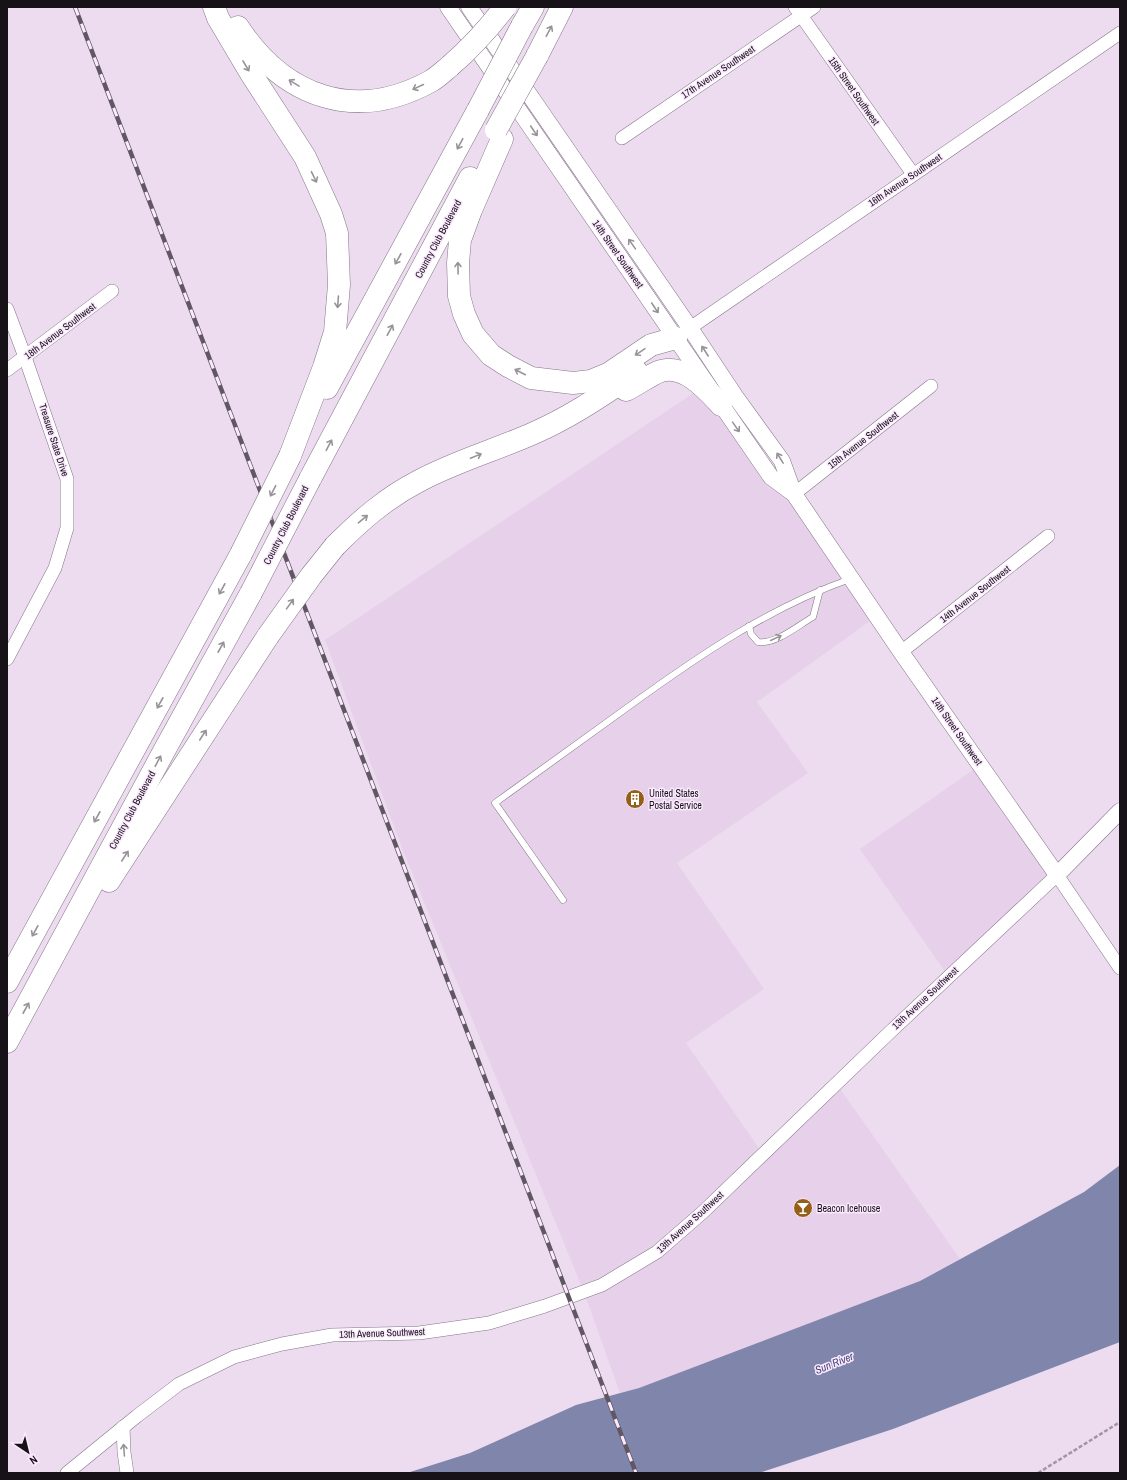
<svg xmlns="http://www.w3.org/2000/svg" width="1127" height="1480" font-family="'Archivo Narrow',sans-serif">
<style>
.built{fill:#e6d0ea}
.water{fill:#8085ab}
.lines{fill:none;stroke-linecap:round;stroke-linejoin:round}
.service-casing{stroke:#847587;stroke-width:7}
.minor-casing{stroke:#847587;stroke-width:14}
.tertiary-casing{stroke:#847587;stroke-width:17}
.motorway-casing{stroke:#847587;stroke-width:23}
.path{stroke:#a194a3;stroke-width:2.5;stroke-dasharray:4 2;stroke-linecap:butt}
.service{stroke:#fff;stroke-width:6}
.minor{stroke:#fff;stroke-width:13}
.tertiary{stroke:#fff;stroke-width:16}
.motorway{stroke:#fff;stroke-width:22}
.rail-casing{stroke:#605762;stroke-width:4.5}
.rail{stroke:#fbe9fe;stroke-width:3;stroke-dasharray:9;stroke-linecap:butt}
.motorway-bridge-casing{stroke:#847587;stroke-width:23;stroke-linecap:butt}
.motorway-bridge{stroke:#fff;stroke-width:22}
.oneway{stroke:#979497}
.labels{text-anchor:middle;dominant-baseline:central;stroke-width:3;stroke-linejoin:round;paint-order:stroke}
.street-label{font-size:10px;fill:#171118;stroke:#fbe9fe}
.poi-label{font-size:10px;fill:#171118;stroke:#fbe9fe;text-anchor:start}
.water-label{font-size:11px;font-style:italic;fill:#43477b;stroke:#fbe9fe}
</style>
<rect width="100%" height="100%" fill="#eddcf0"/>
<g class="built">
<path d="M704 386 794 494 877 616 757 702 808 773 677 863 764 989 686 1043 763 1154 836 1083 960 1259 920 1281 639 1388 620 1393 584 1292 402 848 325 640Z"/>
<path d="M980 765 1057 875 948 976 860 849Z"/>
</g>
<path class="water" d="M1120 1165V1342L893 1429 759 1473H407L470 1453 576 1405 639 1388 920 1281 1084 1192Z"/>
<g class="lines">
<g class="service-casing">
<g id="service">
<path d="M749 626 751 634 758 642C777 644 797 626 813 617L820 590"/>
<path d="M563 900 495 803C539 771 583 739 628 707 697 657 768 608 850 579"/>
</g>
</g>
<g class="minor-casing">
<g id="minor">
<path d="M795 7 913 174"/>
<path d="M622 138 814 7"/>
<path d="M7 309 25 357 67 479V528L55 568 7 659"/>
<path d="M690 328 1120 33"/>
<path d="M7 370 112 291"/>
<path d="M794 494 931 386"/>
<path d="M901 652 1048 536"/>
<path d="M123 1427 124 1452 127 1473"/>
<path d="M67 1473 137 1416 179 1384 234 1357 282 1344 332 1335 419 1333 489 1323 545 1306 602 1285 657 1252 703 1212 889 1033 1057 875 1120 968"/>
</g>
</g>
<g class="tertiary-casing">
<g id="tertiary">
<path d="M448 7 771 477 794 494"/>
<path d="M469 7 690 328 735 396 782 461 794 494 901 652 1057 875 1120 811"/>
</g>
</g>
<g class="motorway-casing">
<g id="motorway">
<path d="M214 7 218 18 250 72 305 157 331 214 337 233 339 285 335 332 324 367 290 456"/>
<path d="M522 26 533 7"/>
<path d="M238 27C284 97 355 123 431 81 438 77 444 71 450 66"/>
<path d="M537 56 562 7"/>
<path d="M502 139 471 210 460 240 458 263 459 296 464 314 473 334 491 355 508 366 531 378 573 383 591 381 608 374 651 345 676 338"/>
<path d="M327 388 478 110"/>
<path d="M626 390C635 386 653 373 661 371 685 364 707 390 721 405"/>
<path d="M310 479 470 178"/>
<path d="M335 546C361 520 386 498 419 481 456 461 496 450 534 433 571 417 604 394 637 372"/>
<path d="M109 881 268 636"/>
<path d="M7 982 241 554"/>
<path d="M7 1042 164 751 251 593"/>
</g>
</g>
<path class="path" d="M1038 1473 1120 1422"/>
<use href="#service" class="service"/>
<use href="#minor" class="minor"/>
<use href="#tertiary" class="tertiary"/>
<use href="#motorway" class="motorway"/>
<g class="rail-casing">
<path id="rail" d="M75 7 636 1473"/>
</g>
<use href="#rail" class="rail"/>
<g class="motorway-bridge-casing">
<g id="motorway-bridge">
<path d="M450 66C471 48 488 29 505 7"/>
<path d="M478 110 522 26"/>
<path d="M496 130 537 56"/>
<path d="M241 554 290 456"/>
<path d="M251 593 310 479"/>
<path d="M268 636 311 576 335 546"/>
</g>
</g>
<use href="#motorway-bridge" class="motorway-bridge"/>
</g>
<defs><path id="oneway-shaft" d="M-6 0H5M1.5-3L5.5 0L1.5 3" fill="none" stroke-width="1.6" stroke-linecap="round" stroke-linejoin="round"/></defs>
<g class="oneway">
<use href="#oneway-shaft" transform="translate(549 31) rotate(-62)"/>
<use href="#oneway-shaft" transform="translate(246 66) rotate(59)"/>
<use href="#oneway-shaft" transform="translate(294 83) rotate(-149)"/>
<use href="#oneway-shaft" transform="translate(418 87) rotate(155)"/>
<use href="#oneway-shaft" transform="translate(534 131) rotate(56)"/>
<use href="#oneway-shaft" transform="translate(460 144) rotate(118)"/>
<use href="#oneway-shaft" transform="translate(314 177) rotate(64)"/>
<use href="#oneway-shaft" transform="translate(632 244) rotate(-125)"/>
<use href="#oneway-shaft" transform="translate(398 259) rotate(119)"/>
<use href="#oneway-shaft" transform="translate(458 268) rotate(-91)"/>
<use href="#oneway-shaft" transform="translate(338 302) rotate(94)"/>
<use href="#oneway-shaft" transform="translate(655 308) rotate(56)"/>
<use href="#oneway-shaft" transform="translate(390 330) rotate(-62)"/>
<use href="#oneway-shaft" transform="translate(705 351) rotate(-123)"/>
<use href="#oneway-shaft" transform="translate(640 352) rotate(146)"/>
<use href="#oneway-shaft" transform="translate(520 372) rotate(-153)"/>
<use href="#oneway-shaft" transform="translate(736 427) rotate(55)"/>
<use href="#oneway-shaft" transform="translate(329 445) rotate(-62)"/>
<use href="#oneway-shaft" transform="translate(476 456) rotate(-22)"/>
<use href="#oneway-shaft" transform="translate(780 458) rotate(-122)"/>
<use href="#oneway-shaft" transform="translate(273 491) rotate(117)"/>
<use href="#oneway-shaft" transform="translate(363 519) rotate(-40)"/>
<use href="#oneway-shaft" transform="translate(222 589) rotate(119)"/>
<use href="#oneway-shaft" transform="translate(290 604) rotate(-54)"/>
<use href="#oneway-shaft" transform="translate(776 638) rotate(-25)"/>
<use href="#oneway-shaft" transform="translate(221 647) rotate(-61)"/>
<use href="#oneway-shaft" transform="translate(160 703) rotate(119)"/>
<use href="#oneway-shaft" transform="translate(203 735) rotate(-57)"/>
<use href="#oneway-shaft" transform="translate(158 761) rotate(-62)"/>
<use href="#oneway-shaft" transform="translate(97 817) rotate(119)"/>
<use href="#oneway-shaft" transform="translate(125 856) rotate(-57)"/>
<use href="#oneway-shaft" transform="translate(35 931) rotate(119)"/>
<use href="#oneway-shaft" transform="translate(26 1008) rotate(-61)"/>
<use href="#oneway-shaft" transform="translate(124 1450) rotate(-94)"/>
</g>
<defs>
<g id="building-disc" transform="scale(1)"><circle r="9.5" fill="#955f17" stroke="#fbe9fe"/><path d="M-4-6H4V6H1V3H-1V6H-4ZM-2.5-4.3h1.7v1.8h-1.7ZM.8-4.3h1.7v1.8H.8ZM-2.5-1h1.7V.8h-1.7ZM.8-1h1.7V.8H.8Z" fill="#fff"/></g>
<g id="bar-disc" transform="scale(1)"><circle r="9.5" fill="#955f17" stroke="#fbe9fe"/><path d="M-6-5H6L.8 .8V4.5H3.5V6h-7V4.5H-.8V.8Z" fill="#fff"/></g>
</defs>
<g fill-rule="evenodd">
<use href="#building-disc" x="635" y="799"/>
<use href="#bar-disc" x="803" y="1208"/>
</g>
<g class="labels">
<g class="street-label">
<text transform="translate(718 72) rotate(-34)">17th Avenue Southwest</text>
<text transform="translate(854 91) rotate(55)">15th Street Southwest</text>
<text transform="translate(905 180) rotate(-34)">16th Avenue Southwest</text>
<text transform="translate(438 239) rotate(-62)">Country Club Boulevard</text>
<text transform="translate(618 254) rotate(55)">14th Street Southwest</text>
<text transform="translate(60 331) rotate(-37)">18th Avenue Southwest</text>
<text transform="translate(54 440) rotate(72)">Treasure State Drive</text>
<text transform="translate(863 440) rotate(-38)">15th Avenue Southwest</text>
<text transform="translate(286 525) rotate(-63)">Country Club Boulevard</text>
<text transform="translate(975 594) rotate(-38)">14th Avenue Southwest</text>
<text transform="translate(957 731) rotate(55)">14th Street Southwest</text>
<text transform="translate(132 810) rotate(-62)">Country Club Boulevard</text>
<text transform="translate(925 998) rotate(-43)">13th Avenue Southwest</text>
<text transform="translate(690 1222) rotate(-42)">13th Avenue Southwest</text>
<text transform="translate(382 1333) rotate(-2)">13th Avenue Southwest</text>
</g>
<g class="poi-label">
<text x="649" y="793">United States<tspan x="649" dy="12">Postal Service</tspan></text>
<text x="817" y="1208">Beacon Icehouse</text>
</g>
<g class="water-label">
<text transform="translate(834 1363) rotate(-22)">Sun River</text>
</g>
</g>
<rect width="1127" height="1480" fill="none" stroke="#171118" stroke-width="16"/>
<g transform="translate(28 1452) rotate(145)" stroke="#fbe9fe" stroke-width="3" paint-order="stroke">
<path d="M0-3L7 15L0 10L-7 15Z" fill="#171118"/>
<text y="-6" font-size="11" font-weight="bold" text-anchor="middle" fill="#171118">N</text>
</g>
</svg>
